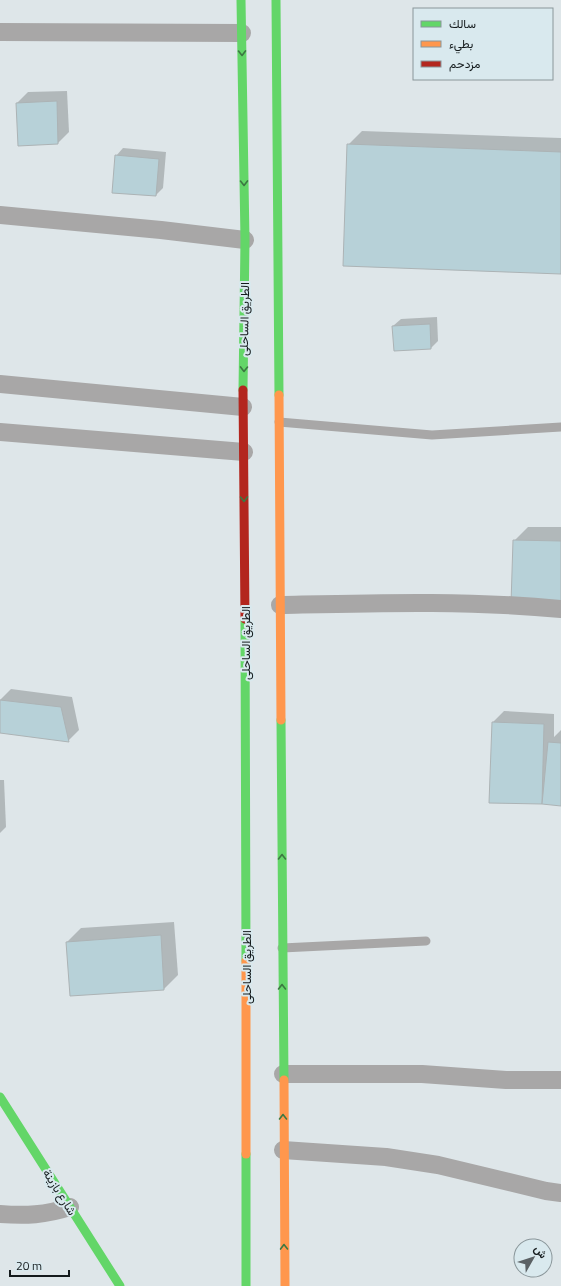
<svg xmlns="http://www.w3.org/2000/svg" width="561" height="1286" font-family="'Titillium Web',Vazirmatn,sans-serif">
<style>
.shadow{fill:#0003}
.building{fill:#b7d1d8;stroke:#acb3b5}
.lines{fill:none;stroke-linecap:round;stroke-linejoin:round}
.lane{stroke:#a8a7a7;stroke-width:9}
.street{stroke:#a8a7a7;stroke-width:18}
.fast{stroke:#63d668;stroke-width:9}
.slow{stroke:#ff974d;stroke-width:9}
.jam{stroke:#b3261e;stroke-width:9}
.oneway{stroke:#3c7842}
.labels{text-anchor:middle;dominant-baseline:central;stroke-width:4;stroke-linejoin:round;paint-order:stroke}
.street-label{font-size:12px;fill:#141a1c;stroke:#d9e9ee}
</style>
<rect width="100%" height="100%" fill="#dee6e9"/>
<g class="shadow">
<path d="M67 91 69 132 58 143 19 145 17 103 28 92Z"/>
<path d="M362 131 561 138V273L348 145Z"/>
<path d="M123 148 166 152 163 188 156 195 116 156Z"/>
<path d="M437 317 438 341 431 348 393 326 401 319Z"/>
<path d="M528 527H561V604L514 541Z"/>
<path d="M11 689 72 697 79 730 68 741 0 732V700Z"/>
<path d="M504 711 554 714V737L561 730V805L542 803 490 802 493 722Z"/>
<path d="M0 780H4L6 827 0 833Z"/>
<path d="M174 922 178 975 164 989 67 942 81 928Z"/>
</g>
<g class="building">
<path d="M57 101 58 144 18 146 16 103Z"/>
<path d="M347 144 561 152V274L343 266Z"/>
<path d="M115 155 159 159 156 196 112 193Z"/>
<path d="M430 324 431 349 394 351 392 326Z"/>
<path d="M513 540 561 541V605L511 604Z"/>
<path d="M0 700 61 707 69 742 0 733Z"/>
<path d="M492 722 544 724 542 804 489 803Z"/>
<path d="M548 742 561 743V806L542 804Z"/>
<path d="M161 935 164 990 70 996 66 942Z"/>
</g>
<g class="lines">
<g class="lane">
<path d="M279 422 432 435 561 427"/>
<path d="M282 948 426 941"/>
</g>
<g class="street">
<path d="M0 32 242 33"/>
<path d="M0 215 161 230 245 240"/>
<path d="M0 384 243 407"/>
<path d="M0 432 244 452"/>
<path d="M280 605C374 603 467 600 561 609"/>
<path d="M283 1074H422L506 1080H561"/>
<path d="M283 1150 386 1157 438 1165 546 1191 561 1193"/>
<path d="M0 1214C26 1216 45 1215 70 1207"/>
</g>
<g class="fast">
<path d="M241 0 245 240 243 390"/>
<path d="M276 0 279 395"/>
<path d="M245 619 246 961"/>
<path d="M281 720 284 1080"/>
<path d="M0 1097 120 1286"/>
<path d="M246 1154V1286"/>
</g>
<g class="slow">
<path d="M279 395 281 720"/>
<path d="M246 961V1154"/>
<path d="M284 1080 285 1286"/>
</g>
<path class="jam" d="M243 390 245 619"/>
</g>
<defs><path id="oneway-chevron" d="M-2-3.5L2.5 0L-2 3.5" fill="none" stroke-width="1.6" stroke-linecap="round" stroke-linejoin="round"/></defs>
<g class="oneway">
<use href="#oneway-chevron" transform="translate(242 53) rotate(89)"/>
<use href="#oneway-chevron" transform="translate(244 183) rotate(89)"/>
<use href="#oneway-chevron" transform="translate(244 369) rotate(91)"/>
<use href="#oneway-chevron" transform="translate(244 499) rotate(89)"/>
<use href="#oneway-chevron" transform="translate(282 857) rotate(-90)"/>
<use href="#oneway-chevron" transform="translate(282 987) rotate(-90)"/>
<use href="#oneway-chevron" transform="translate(283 1117) rotate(-90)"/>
<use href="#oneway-chevron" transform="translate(284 1247) rotate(-91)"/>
</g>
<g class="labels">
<g class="street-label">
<text transform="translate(244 319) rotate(-89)">الطريق الساحلى</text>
<text transform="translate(245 643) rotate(-90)">الطريق الساحلى</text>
<text transform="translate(246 967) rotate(-90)">الطريق الساحلى</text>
<text transform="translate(60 1192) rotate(58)">شارع بازينة</text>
</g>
</g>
<rect x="413" y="8" width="140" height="72" fill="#d9e9ee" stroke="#8a969a"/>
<rect x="421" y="21" width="20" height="6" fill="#63d668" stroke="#8a969a"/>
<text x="449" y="28" font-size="12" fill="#141a1c">سالك</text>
<rect x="421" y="41" width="20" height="6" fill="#ff974d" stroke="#8a969a"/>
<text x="449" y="48" font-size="12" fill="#141a1c">بطيء</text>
<rect x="421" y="61" width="20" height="6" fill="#b3261e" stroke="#8a969a"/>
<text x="449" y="68" font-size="12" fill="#141a1c">مزدحم</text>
<g transform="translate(533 1258) rotate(51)"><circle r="19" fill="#d9e9ee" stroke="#8a969a"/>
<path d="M0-3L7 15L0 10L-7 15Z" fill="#5b6164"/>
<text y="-6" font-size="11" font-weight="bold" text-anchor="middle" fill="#141a1c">ش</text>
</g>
<path d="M10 1270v6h59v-6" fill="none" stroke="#141a1c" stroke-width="2"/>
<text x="16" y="1270" font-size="12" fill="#141a1c" stroke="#d9e9ee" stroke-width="3" paint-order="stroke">20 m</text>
</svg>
